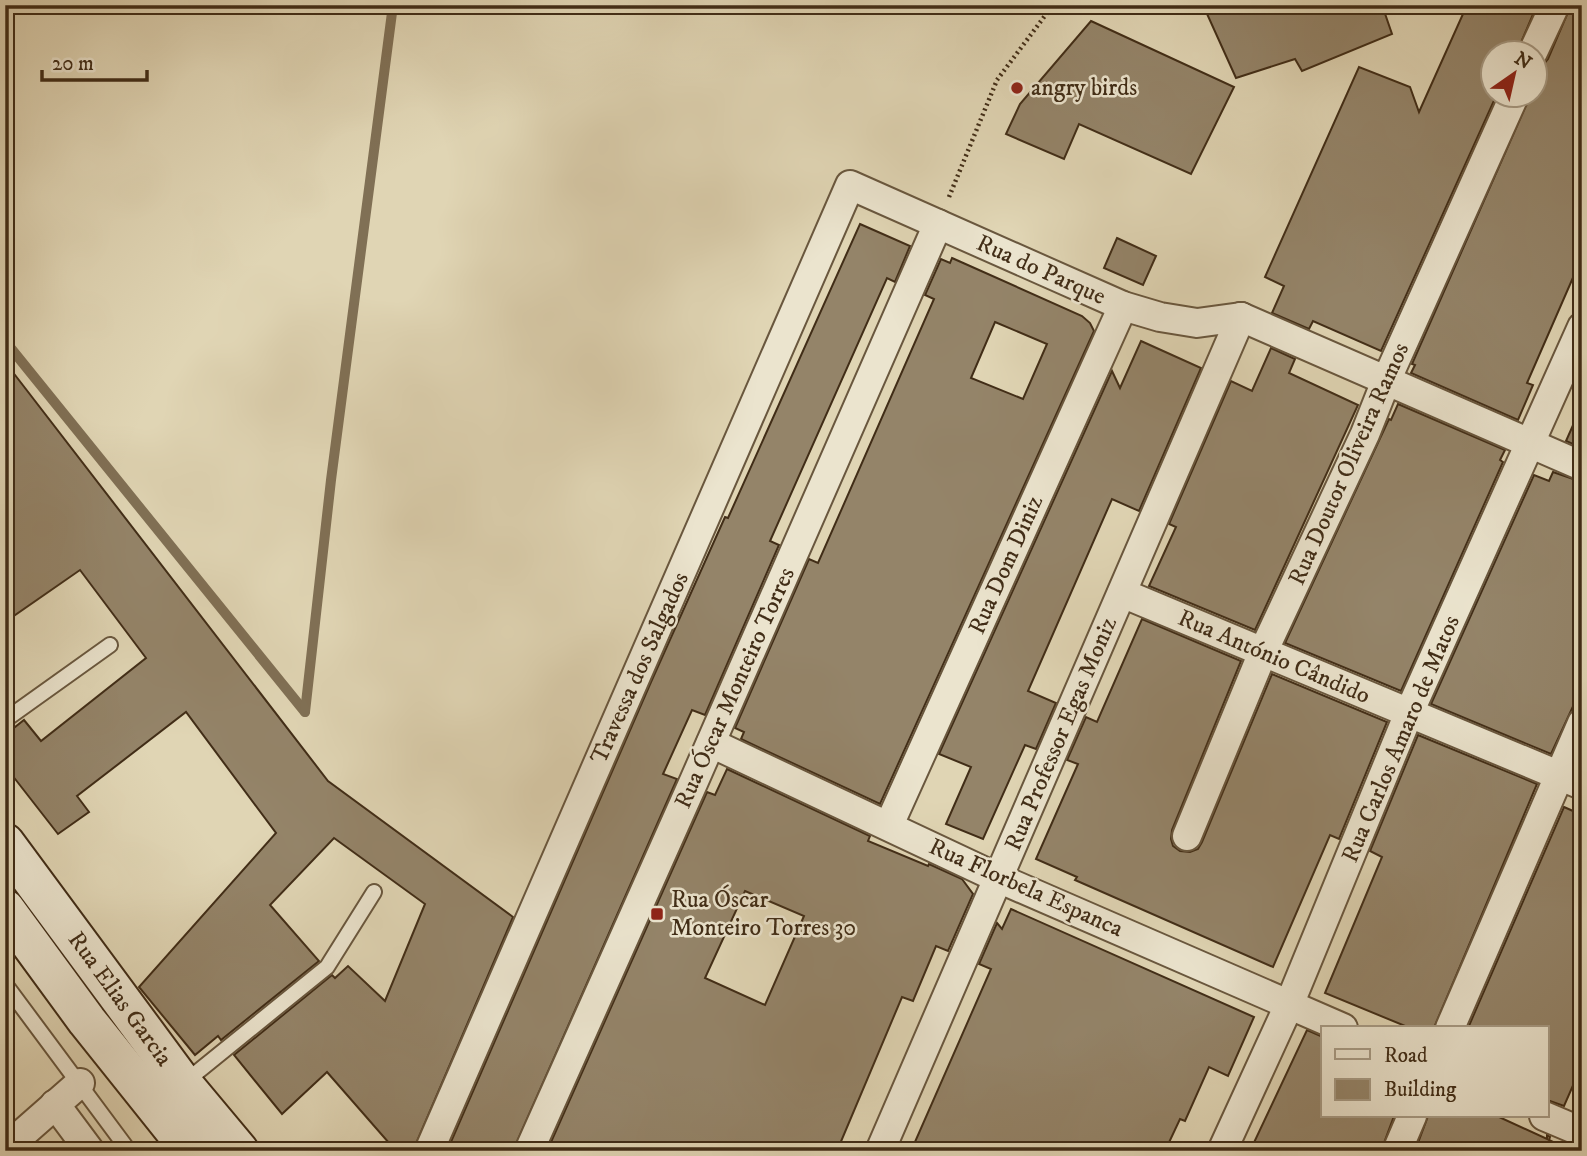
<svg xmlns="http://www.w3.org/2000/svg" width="1587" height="1156" font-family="'IM FELL DW Pica',serif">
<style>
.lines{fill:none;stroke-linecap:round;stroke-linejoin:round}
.stream{stroke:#807055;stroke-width:10}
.building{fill:#948469;stroke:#412d17;stroke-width:2;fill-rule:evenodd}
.service-casing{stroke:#69573e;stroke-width:18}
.minor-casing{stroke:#69573e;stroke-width:32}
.secondary-casing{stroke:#412d17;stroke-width:42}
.path{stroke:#412d17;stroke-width:4.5;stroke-dasharray:2 3.5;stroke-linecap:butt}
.service{stroke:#ebe4ce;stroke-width:14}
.minor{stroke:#ebe4ce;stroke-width:28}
.secondary{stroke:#ebe4ce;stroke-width:38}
.poi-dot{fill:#8f2418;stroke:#ebe4ce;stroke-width:2.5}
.labels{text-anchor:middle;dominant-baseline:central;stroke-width:5;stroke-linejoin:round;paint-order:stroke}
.poi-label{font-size:24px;fill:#412d17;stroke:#ebe4ce;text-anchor:start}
.street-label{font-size:24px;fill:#412d17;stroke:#ebe4ce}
</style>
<rect width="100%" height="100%" fill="#e0d5b4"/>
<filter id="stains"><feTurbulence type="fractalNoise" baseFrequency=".00286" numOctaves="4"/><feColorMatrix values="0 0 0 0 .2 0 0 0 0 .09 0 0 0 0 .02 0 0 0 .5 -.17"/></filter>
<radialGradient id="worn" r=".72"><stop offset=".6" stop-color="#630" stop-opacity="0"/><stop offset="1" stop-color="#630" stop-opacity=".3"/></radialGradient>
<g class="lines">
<g class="stream">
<path d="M5 341 305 712"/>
<path d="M305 712 331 480 393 5"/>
</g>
</g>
<g class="building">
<path d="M1203 5H1382L1392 34 1302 71 1295 59 1236 78Z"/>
<path d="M1467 5H1537L1517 52H1493V94H1497L1381 351 1313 321 1309 329 1272 313 1284 286 1265 277 1359 67 1410 87 1419 112Z"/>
<path d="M1571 5H1582V257L1527 383 1533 385 1518 420 1411 373 1415 365 1412 364 1531 94H1535V68L1543 65 1548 59Z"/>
<path d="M1091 21 1234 87 1191 174 1079 124 1064 159 1006 134 1020 104Z"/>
<path d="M860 224 910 246 895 282 887 278 770 541 779 545 705 715 692 710 663 774 677 779 513 1151H447L651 682 725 517 728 518Z"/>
<path d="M1117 238 1156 256 1143 285 1104 268Z"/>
<path d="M952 258 1082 316 1090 323 1094 331 880 804 741 739 744 732 735 728 809 559 818 563 934 299 925 295 941 259 950 263ZM995 322 1047 344 1023 399 971 378Z"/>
<path d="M1141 341 1201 368 1139 511 1112 499 1028 691 1056 703 1036 749 1025 745 983 839 946 824 971 767 939 754 1112 371 1120 388Z"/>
<path d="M1271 348 1295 359 1289 373 1358 405 1255 630 1149 586 1176 527 1169 524 1231 381 1252 391Z"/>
<path d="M5 362 328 781 513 917 413 1151H396L327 1072 282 1114 234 1055 332 975 335 978 348 966 385 1001 425 904 334 838 270 905 319 961 221 1040 218 1036 195 1055 139 987 276 833 186 712 77 796 89 812 58 834 5 766V735L24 720 41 741 146 658 80 570 5 622Z"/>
<path d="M1398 404 1505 450 1500 460 1503 462 1401 691 1285 643 1389 419 1391 420Z"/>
<path d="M1582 405V448L1566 441Z"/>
<path d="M1553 472 1582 482V687L1551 754 1431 704 1534 475 1549 481Z"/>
<path d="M1142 619 1241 661 1172 830 1171 839 1173 846 1180 851 1190 852 1198 849 1202 842 1272 674 1387 722 1339 839 1330 835 1273 967 1075 880 1077 877 1036 859 1078 764 1067 760 1086 717 1097 722Z"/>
<path d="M1418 735 1537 784 1434 1028H1410L1325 993 1382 857 1370 851Z"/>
<path d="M727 769 870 836 868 841 928 866 929 864 962 879 973 894 948 951 936 946 913 1001 902 997 837 1151H547L707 792 715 795ZM745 891 804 916 765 1005 705 978Z"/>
<path d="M1564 807 1582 815V1065L1564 1106 1547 1100V1028H1468Z"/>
<path d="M1011 909 1254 1017 1228 1076 1209 1067 1185 1121 1180 1119 1165 1151H911L991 969 979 964 997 923 1002 929Z"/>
<path d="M1307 1030 1323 1037V1116H1394L1381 1151H1250Z"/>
<path d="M1428 1116H1497L1547 1139V1135L1550 1137 1549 1140 1571 1151H1415Z"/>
</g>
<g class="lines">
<g class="service-casing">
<g id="service">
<path d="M5 720 110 645"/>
<path d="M5 984 129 1151"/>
<path d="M185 1082 327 967 374 892"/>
</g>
</g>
<g class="minor-casing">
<g id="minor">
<path d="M1533 52 1555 5"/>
<path d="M1241 317 1582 466"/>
<path d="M1122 593 1582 785"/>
<path d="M711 743 998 878 1343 1028"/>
<path d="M889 825 1123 306"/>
<path d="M1187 836 1263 652 1365 434 1386 381 1515 94"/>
<path d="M1450 1028 1582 723"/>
<path d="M55 1104 90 1151"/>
<path d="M1544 1116 1582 1132"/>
<path d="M5 1149 80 1083"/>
<path d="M429 1151 850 185 1123 306 1160 317 1197 323 1241 317"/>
<path d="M529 1151 694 781 938 224"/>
<path d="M880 1151 1241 317"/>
<path d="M1222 1151 1289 1005 1409 713 1582 327"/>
<path d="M1397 1151 1412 1116"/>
</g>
</g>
<g class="secondary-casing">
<g id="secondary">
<path d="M5 843 183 1084 239 1151"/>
<path d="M5 909 87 1021 191 1151"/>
</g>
</g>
<path class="path" d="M949 197 997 80 1053 5"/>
<use href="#service" class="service"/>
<use href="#minor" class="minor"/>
<use href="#secondary" class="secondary"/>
</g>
<g class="poi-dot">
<circle cx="1017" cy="88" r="7"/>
<rect x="650" y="907" width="14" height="14" rx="3.5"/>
</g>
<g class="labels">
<g class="poi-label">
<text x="1031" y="88">angry birds</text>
<text x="671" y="900">Rua Óscar<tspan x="671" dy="28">Monteiro Torres 30</tspan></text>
</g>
<g class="street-label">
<text transform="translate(1041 270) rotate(24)">Rua do Parque</text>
<text transform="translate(1349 464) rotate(-66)">Rua Doutor Oliveira Ramos</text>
<text transform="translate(1006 565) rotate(-66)">Rua Dom Diniz</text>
<text transform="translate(1274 657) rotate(23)">Rua António Cândido</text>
<text transform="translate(640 668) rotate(-66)">Travessa dos Salgados</text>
<text transform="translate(735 688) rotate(-66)">Rua Óscar Monteiro Torres</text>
<text transform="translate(1061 734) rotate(-67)">Rua Professor Egas Moniz</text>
<text transform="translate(1401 739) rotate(-67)">Rua Carlos Amaro de Matos</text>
<text transform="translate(1026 888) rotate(24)">Rua Florbela Espanca</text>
<text transform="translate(120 999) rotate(54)">Rua Elias Garcia</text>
</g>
</g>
<rect width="1587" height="1156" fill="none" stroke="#e0d5b4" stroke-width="28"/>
<rect x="7" y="7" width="1573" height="1142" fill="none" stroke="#412d17" stroke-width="3.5"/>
<rect x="14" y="14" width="1559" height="1128" fill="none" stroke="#412d17" stroke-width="2"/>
<rect x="1321" y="1026" width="228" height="91" fill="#ebe4ce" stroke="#a79b85" stroke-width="2"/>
<rect x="1335" y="1049" width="35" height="10" fill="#ebe4ce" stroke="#a79b85" stroke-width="2"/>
<text x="1384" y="1062" font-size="21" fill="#412d17">Road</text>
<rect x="1335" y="1079" width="35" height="21" fill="#948469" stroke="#a79b85" stroke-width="2"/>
<text x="1384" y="1096" font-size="21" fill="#412d17">Building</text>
<g transform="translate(1514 74) rotate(34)"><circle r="33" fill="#ebe4ce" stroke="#a79b85" stroke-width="2"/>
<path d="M0-5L12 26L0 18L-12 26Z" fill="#8f2418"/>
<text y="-10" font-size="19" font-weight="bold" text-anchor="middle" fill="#412d17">N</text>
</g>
<path d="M42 70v10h105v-10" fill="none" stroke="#412d17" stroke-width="3.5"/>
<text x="52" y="70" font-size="21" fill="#412d17" stroke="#ebe4ce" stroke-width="5" paint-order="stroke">20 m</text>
<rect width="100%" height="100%" filter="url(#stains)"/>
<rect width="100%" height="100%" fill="url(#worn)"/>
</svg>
